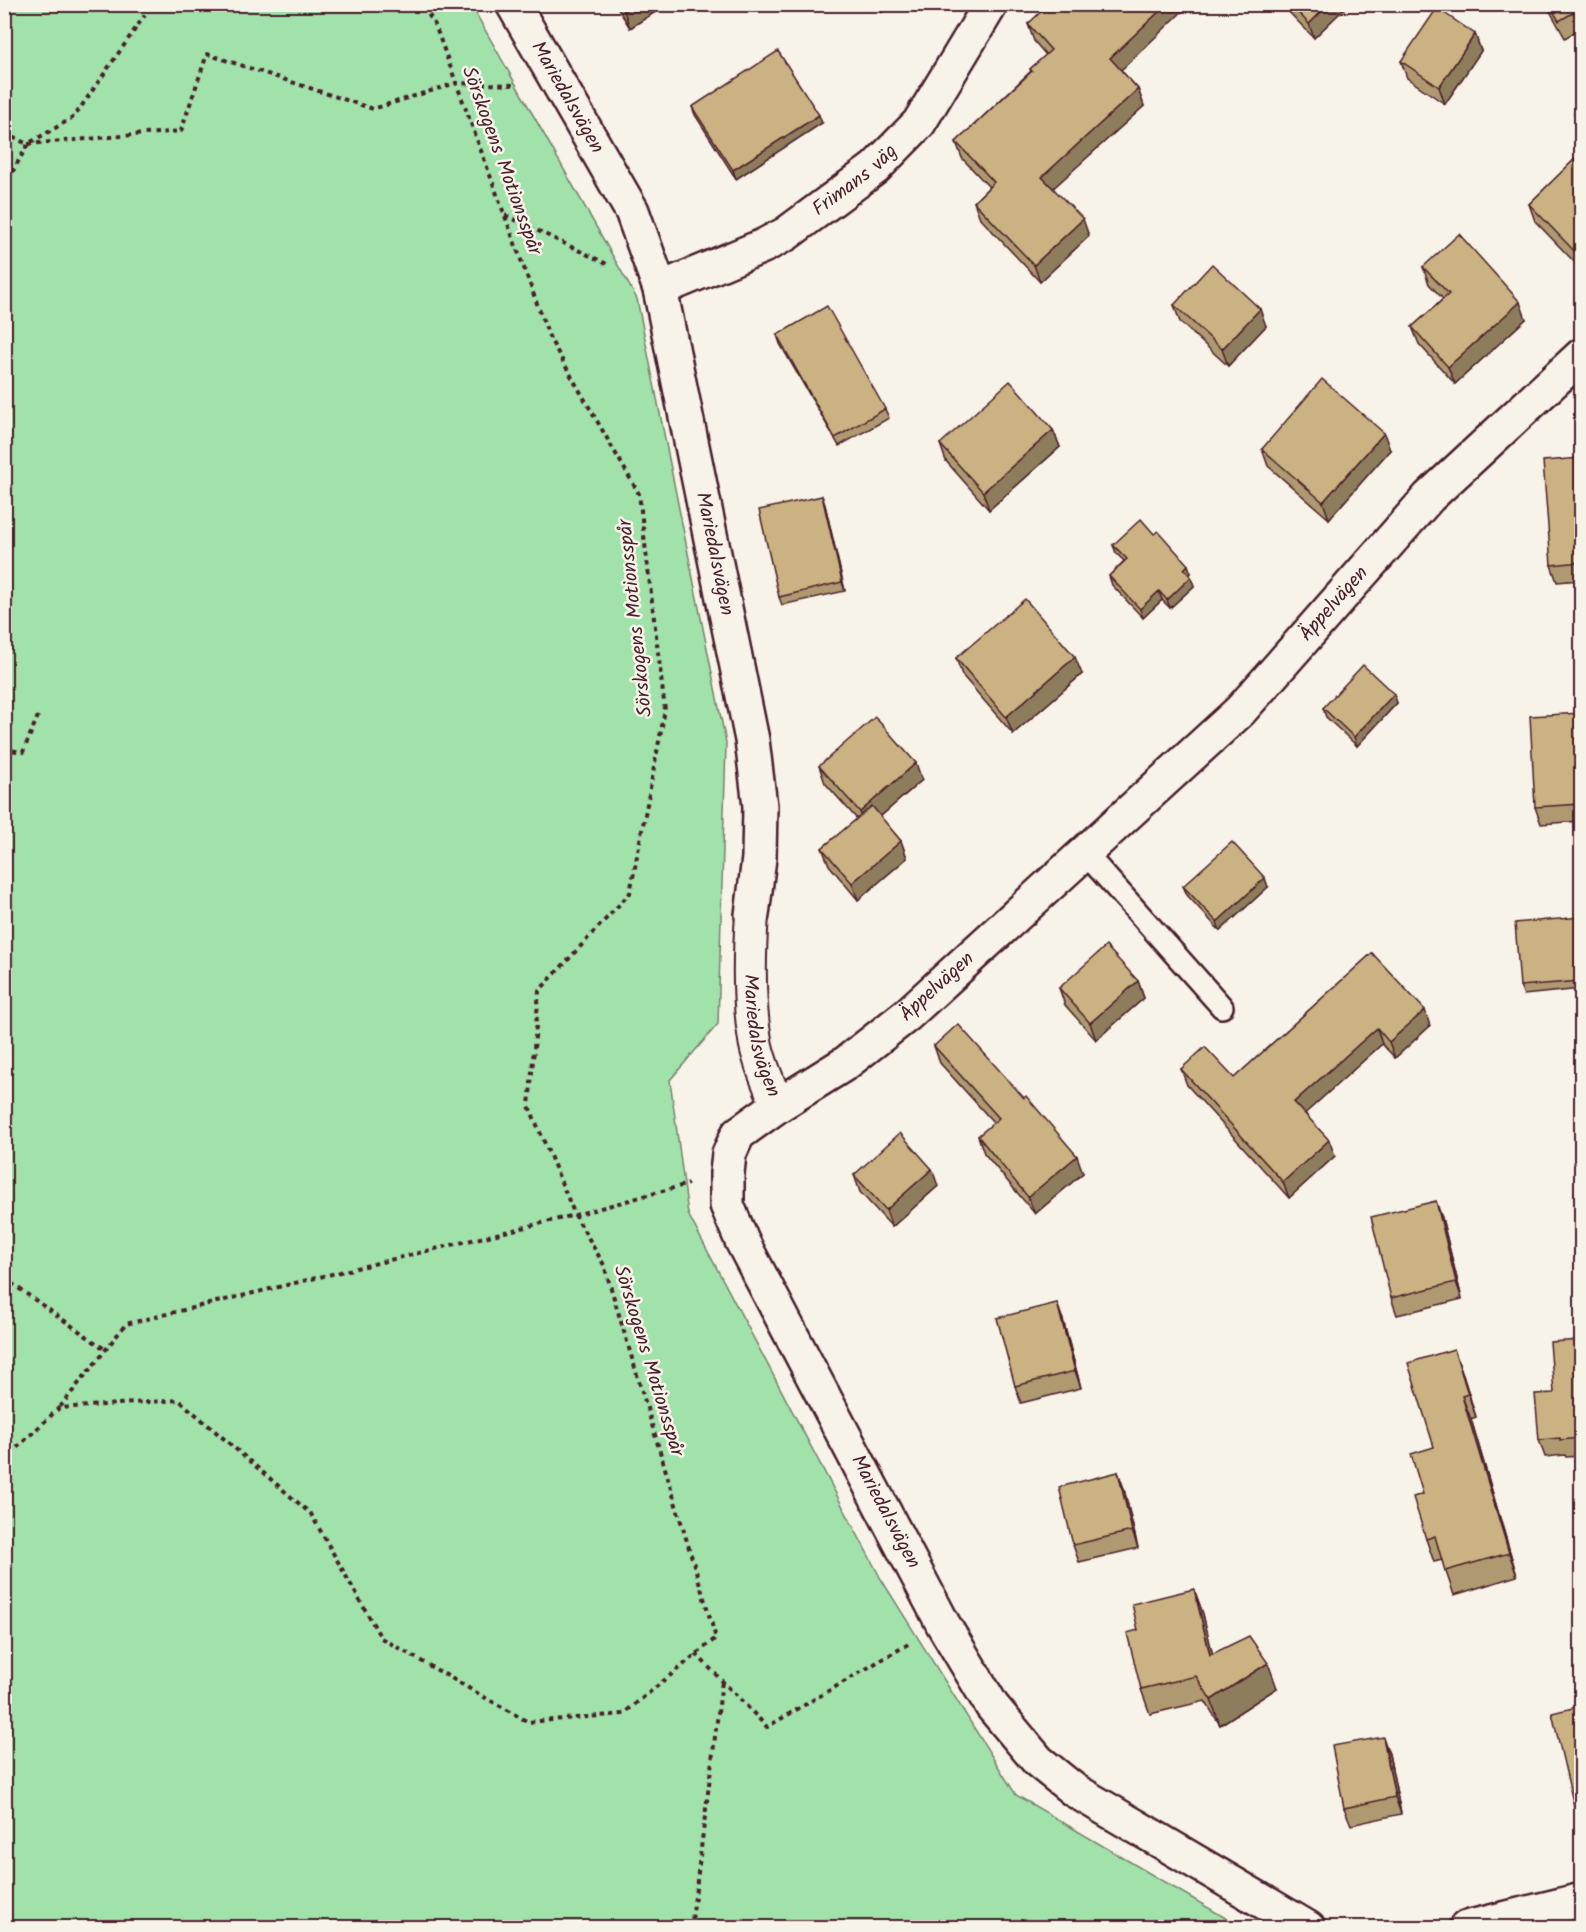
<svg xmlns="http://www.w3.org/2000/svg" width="1586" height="1932" font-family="Kalam,sans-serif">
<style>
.green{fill:#a1e2ab;stroke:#76806b;stroke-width:1.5}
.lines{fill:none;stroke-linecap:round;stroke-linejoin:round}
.service-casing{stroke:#4a1f2b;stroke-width:26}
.pedestrian-casing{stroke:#4a1f2b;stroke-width:36}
.minor-casing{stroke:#4a1f2b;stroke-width:38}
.path{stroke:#4a1f2b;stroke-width:4;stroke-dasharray:4.5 4.5;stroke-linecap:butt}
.service{stroke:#f7f3e8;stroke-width:21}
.pedestrian{stroke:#f7f3e8;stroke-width:32}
.minor{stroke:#f7f3e8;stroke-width:33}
.wall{fill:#af9970;stroke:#4a1f2b;stroke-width:1.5}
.shaded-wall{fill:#8e7d5b;stroke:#4a1f2b;stroke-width:1.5}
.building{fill:#cbb282;stroke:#4a1f2b;stroke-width:1.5}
.labels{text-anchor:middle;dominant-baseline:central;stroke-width:5;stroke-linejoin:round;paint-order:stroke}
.street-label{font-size:20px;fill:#4a1f2b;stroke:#f7f3e8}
</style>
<rect width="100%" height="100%" fill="#f7f3e8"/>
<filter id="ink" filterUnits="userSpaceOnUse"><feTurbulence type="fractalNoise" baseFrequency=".0167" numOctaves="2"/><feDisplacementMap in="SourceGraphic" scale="12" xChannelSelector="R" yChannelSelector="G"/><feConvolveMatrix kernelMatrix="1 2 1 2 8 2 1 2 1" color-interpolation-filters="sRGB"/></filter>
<g filter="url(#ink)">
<path class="green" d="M5 4 471 5 637 299 726 743 718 1024 670 1080 688 1214 881 1579 1016 1795 1241 1927H5Z"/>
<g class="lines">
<g class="service-casing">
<path id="service" d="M1085 853 1222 1007"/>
</g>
<g class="pedestrian-casing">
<g id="pedestrian">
<path id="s1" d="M752 915C749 956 748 999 755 1040 758 1062 770 1084 777 1106"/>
</g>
</g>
<g class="minor-casing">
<g id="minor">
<path id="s2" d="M513 4 632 211 660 289 752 740 760 806 759 858 752 915"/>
<path id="s3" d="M660 289 763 246 786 234 875 168 919 123 991 4"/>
<path id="s4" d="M1308 1928 1074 1790 1038 1761 992 1706 943 1624 742 1241 727 1205V1173L729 1154 738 1134 777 1106 846 1063 907 1015 1240 711 1429 497 1582 355"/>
<path d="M1466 1928 1582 1900"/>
</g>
</g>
<g class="path">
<path d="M4 134 28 144 4 187"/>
<path d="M31 142 74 117 145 15"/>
<path d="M28 144 181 131 207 54 373 109 456 83 513 85"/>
<path d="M505 215 609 265"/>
<path d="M4 749 23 752 38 716"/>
<path d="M4 1278 106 1350"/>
<path d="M60 1407 126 1324 575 1215 688 1184"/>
<path d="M4 1460 59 1408 179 1400 311 1514 381 1638 528 1722 623 1714 716 1638 604 1265 575 1215 529 1106 539 991 630 893 665 710 639 494 550 339 435 25 422 4"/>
<path d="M696 1654 767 1727 910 1643"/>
<path d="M691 1928 722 1681"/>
</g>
<use href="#service" class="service"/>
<use href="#pedestrian" class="pedestrian"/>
<use href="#minor" class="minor"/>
</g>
<g class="wall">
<path d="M615 4H668L630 28Z"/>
<path d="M872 4H887L882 12Z"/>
<path d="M1281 4H1349L1314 38Z"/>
<path d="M1546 4H1581V28L1565 38Z"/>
<path d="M1028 24 1121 70 1138 89 1144 106 1053 188 1089 236 1040 282 980 218 974 202 989 187 962 158 956 142 1031 71 1030 69 1046 55 1034 41Z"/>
<path d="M1475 34 1481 51 1445 104 1407 78 1401 61Z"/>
<path d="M1581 106V132L1574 113Z"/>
<path d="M692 107 822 123 736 179 695 115Z"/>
<path d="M1581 153V269L1535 221 1529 204Z"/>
<path d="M1423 267 1526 319 1455 384 1419 344 1412 327 1443 299 1429 284Z"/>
<path d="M1174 305 1266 326 1228 366 1180 322Z"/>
<path d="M777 335 885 409 889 418 839 446 780 344Z"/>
<path d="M1053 430 1060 447 989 510 946 461 940 444Z"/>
<path d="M1262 449 1390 450 1329 519 1268 466Z"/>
<path d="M1581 458V580L1557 582 1551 565Z"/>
<path d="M822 496 825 505 845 591 782 605 779 597Z"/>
<path d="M1113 545 1191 573 1189 575 1191 577 1194 586 1170 608 1162 600 1143 618 1112 585 1109 576 1124 561 1116 553Z"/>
<path d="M956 658 1082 674 1013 734 962 675Z"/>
<path d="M1394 694 1397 703 1357 746 1326 717 1323 708Z"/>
<path d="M1581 713V821L1541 824 1535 807Z"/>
<path d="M819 766 922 780 880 817 901 841 907 858 858 900 829 865 822 848 857 819 825 783Z"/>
<path d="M1183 886 1268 887 1220 931 1187 895Z"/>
<path d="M1581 917V989L1524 995 1520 986Z"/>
<path d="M1372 953 1430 1026 1395 1058 1382 1044 1305 1113 1335 1156 1289 1198 1187 1085 1181 1069 1234 1078Z"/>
<path d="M1138 981 1144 998 1096 1040 1065 1005 1059 988Z"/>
<path d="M934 1046 1083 1173 1035 1214 984 1153 978 1136 994 1123 940 1063Z"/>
<path d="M854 1175 938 1186 892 1227 860 1192Z"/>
<path d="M1442 1218 1462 1299 1397 1315 1391 1298Z"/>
<path d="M1063 1320 1081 1388 1021 1403 1015 1386Z"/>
<path d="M1581 1340V1456L1566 1457 1565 1455 1545 1457 1539 1440 1554 1393Z"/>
<path d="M1462 1372 1476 1417 1471 1419 1517 1576 1454 1595 1442 1560 1434 1562 1426 1539 1423 1494 1434 1447Z"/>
<path d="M1118 1472 1124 1489 1138 1548 1079 1562 1073 1545Z"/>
<path d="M1194 1589 1203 1614 1212 1654 1277 1688 1220 1725 1205 1701 1150 1714 1141 1689 1138 1630Z"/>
<path d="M1581 1706V1830L1577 1819Z"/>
<path d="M1389 1754 1401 1814 1351 1825 1344 1808Z"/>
</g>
<g class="shaded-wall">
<path d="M634 4H668L630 28 624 11Z"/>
<path d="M879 4H887L882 12Z"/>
<path d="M1167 4H1190L1116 75 1110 58Z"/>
<path d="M1329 4H1349L1314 38 1309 24Z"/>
<path d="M1475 34 1481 51 1445 104 1439 87Z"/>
<path d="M1138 89 1144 106 1048 193 1042 177Z"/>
<path d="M819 115 822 123 736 179 733 170Z"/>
<path d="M1083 219 1089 236 1040 282 1034 265Z"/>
<path d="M1520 302 1526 319 1455 384 1448 367Z"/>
<path d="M1260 309 1266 326 1228 366 1222 349Z"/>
<path d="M1053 430 1060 447 989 510 983 492Z"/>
<path d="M1384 433 1390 450 1329 519 1323 502Z"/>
<path d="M822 496 825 505 845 591 842 582Z"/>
<path d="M1188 565 1191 573 1187 578 1184 569Z"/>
<path d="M1191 577 1194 586 1170 608 1167 600Z"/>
<path d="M1159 591 1162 600 1143 618 1140 609Z"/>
<path d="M1075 657 1082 674 1013 734 1006 717Z"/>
<path d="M1394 694 1397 703 1357 746 1354 737Z"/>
<path d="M916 763 922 780 866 829 860 812Z"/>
<path d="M901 841 907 858 858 900 852 883Z"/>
<path d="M1265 878 1268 887 1220 931 1217 922Z"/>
<path d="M1138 981 1144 998 1096 1040 1090 1023Z"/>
<path d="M1425 1010 1430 1026 1395 1058 1389 1042Z"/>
<path d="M1377 1028 1382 1044 1300 1118 1294 1102Z"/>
<path d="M1329 1140 1335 1156 1289 1198 1283 1182Z"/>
<path d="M1077 1156 1083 1173 1035 1214 1028 1197Z"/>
<path d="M932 1169 938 1186 892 1227 886 1210Z"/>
<path d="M1436 1201 1442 1218 1462 1299 1456 1282Z"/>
<path d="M1057 1303 1063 1320 1081 1388 1075 1371Z"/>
<path d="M1454 1349 1462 1372 1476 1417 1468 1394Z"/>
<path d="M1462 1396 1471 1419 1517 1576 1509 1553Z"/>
<path d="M1118 1472 1124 1489 1138 1548 1132 1531Z"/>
<path d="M1194 1589 1203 1614 1219 1680 1210 1655Z"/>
<path d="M1268 1663 1277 1688 1220 1725 1211 1700Z"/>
<path d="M1383 1737 1389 1754 1401 1814 1395 1797Z"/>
</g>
<g class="building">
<path d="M620 4H634L624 11Z"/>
<path d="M1049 4H1167L1110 58 1138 89 1042 177 1083 219 1034 265 974 202 994 182 956 142 1032 71 1030 69 1051 50 1028 24Z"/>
<path d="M1290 4H1329L1309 24Z"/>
<path d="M1549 4H1581V8L1559 21Z"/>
<path d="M1437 8 1475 34 1439 87 1401 61Z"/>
<path d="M778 51 819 115 733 170 692 107Z"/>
<path d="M1581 106V121L1574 113Z"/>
<path d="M1581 153V258L1529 204Z"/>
<path d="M1459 234 1520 302 1448 367 1412 327 1449 294 1423 267Z"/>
<path d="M1212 264 1260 309 1222 349 1174 305Z"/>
<path d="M827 306 885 409 835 438 777 335Z"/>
<path d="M1322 379 1384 433 1323 502 1262 449Z"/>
<path d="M1010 381 1053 430 983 492 940 444Z"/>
<path d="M1581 458V562L1551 565 1543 461Z"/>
<path d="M822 496 842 582 779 597 759 510Z"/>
<path d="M1141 519 1154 534 1158 531 1188 565 1184 569 1191 577 1167 600 1159 591 1140 609 1109 576 1127 559 1113 545Z"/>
<path d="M1025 599 1075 657 1006 717 956 658Z"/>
<path d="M1363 665 1394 694 1354 737 1323 708Z"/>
<path d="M1581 713V804L1535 807 1530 716Z"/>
<path d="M875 717 916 763 860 812 819 766Z"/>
<path d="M872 806 901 841 852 883 822 848Z"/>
<path d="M1232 842 1265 878 1217 922 1183 886Z"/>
<path d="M1581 917V981L1520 986 1515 923Z"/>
<path d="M1106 946 1138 981 1090 1023 1059 988Z"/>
<path d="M1372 953 1425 1010 1389 1042 1377 1028 1294 1102 1329 1140 1283 1182 1181 1069 1205 1047 1234 1078Z"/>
<path d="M958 1024 1024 1098 1026 1096 1077 1156 1028 1197 978 1136 999 1118 934 1046Z"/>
<path d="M1581 1053V1076L1576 1054Z"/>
<path d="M900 1133 932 1169 886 1210 854 1175Z"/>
<path d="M1436 1201 1456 1282 1391 1298 1371 1217Z"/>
<path d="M1057 1303 1075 1371 1015 1386 997 1318Z"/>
<path d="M1581 1340V1438L1560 1440V1438L1539 1440 1535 1394 1554 1393 1550 1342Z"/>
<path d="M1454 1349 1468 1394 1462 1396 1509 1553 1445 1571 1435 1536 1426 1539 1413 1497 1423 1494 1411 1454 1434 1447 1408 1363Z"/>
<path d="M1118 1472 1132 1531 1073 1545 1059 1487Z"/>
<path d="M1194 1589 1210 1655 1249 1636 1268 1663 1211 1700 1196 1676 1141 1689 1127 1633 1138 1630 1132 1604Z"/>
<path d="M1581 1706V1818L1577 1819 1552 1713Z"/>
<path d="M1383 1737 1395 1797 1344 1808 1332 1746Z"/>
</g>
</g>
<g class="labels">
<g class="street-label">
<text stroke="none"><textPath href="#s2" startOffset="108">Mariedalsvägen</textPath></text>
<text transform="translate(501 161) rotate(70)">Sörskogens Motionsspår</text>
<text stroke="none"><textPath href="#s3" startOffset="225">Frimans väg</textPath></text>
<text stroke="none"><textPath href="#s2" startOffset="592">Mariedalsvägen</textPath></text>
<text stroke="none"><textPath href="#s4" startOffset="1830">Äppelvägen</textPath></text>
<text transform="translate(636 618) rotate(-96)">Sörskogens Motionsspår</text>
<text stroke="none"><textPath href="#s4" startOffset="1278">Äppelvägen</textPath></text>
<text stroke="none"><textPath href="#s1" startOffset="122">Mariedalsvägen</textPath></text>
<text transform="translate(648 1361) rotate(73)">Sörskogens Motionsspår</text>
<text transform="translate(885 1512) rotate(62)">Mariedalsvägen</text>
</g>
</g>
<rect width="1586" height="1932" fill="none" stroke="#f7f3e8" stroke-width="24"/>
<rect x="12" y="12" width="1562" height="1908" fill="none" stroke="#4a1f2b" stroke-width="2" filter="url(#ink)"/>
</svg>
